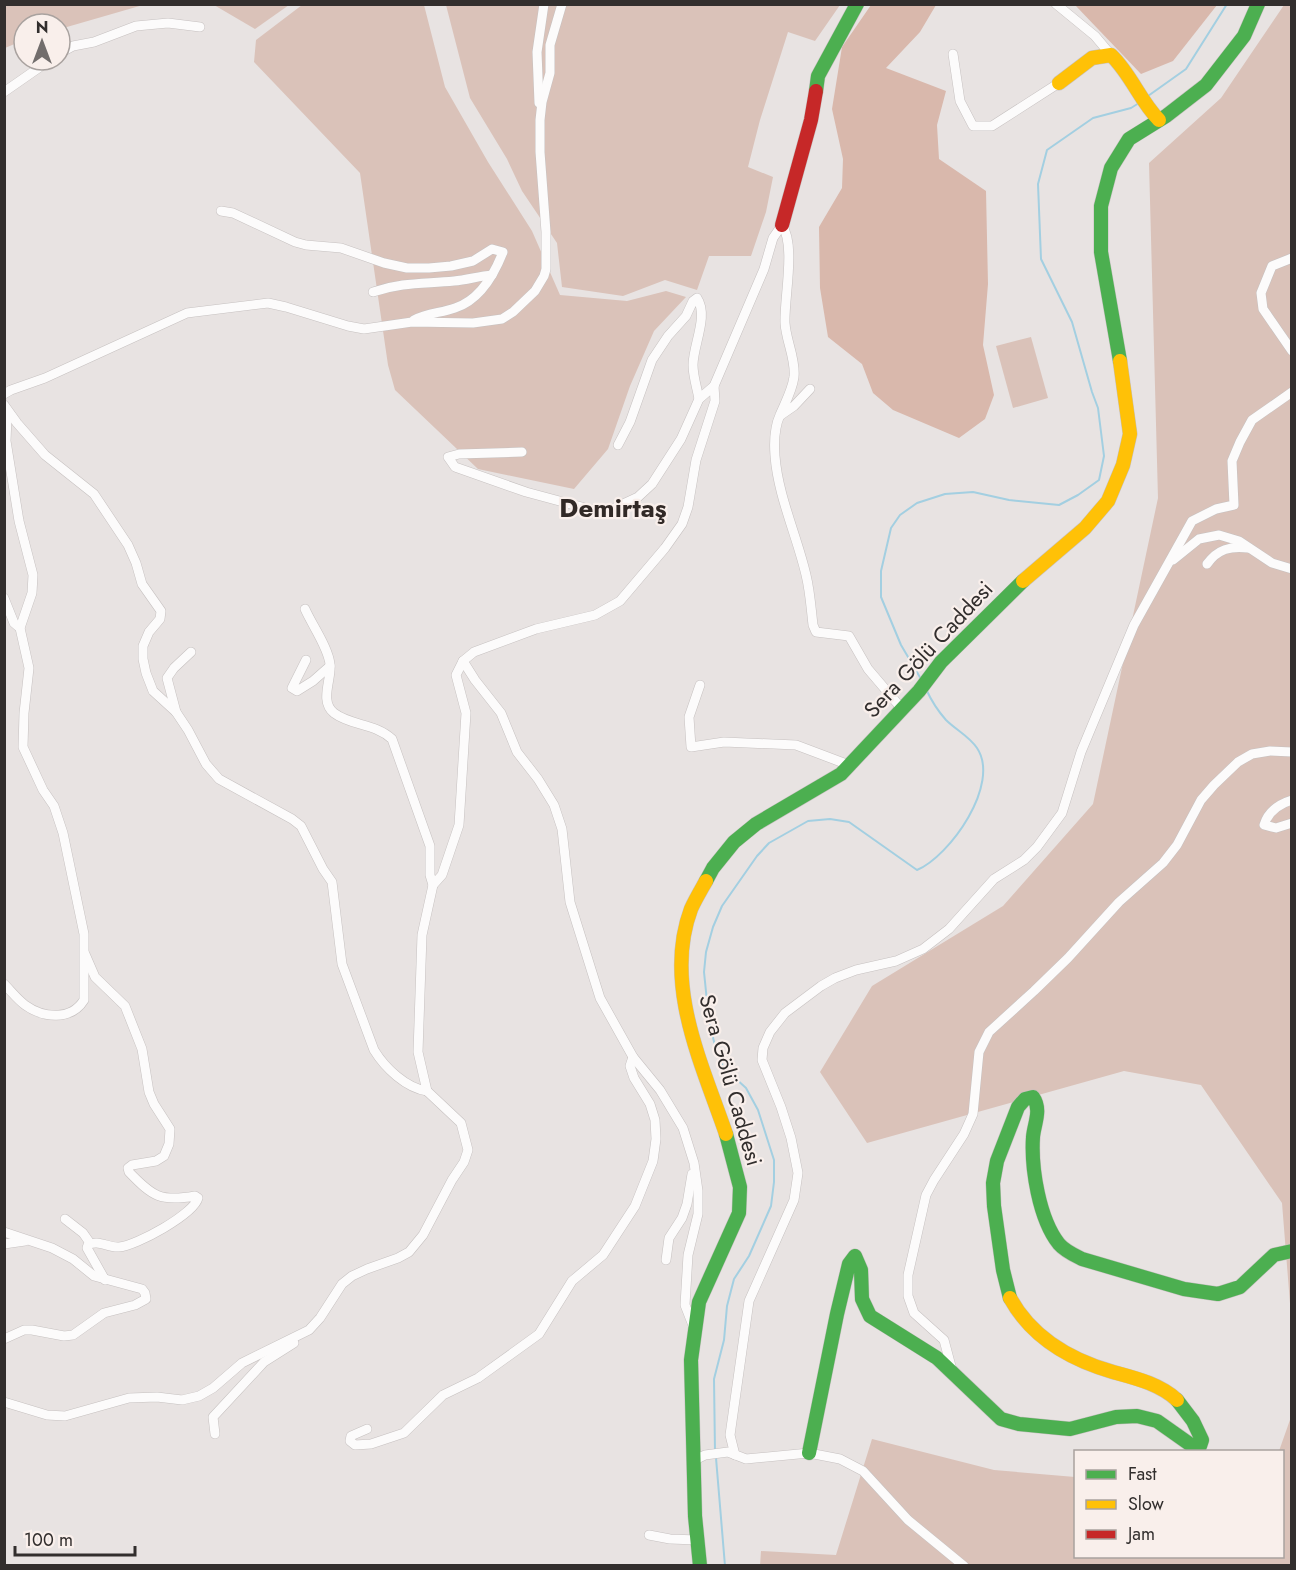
<svg xmlns="http://www.w3.org/2000/svg" width="1296" height="1570" font-family="Jost,sans-serif">
<style>
.green{fill:#dac2b9}
.forest{fill:#d9b8ac}
.lines{fill:none;stroke-linecap:round;stroke-linejoin:round}
.stream{stroke:#a3cfe1;stroke-width:2}
.street-casing{stroke:#c6c1c0;stroke-width:10}
.fast-casing{stroke:#c6c1c0;stroke-width:15}
.slow-casing{stroke:#c6c1c0;stroke-width:15}
.jam-casing{stroke:#c6c1c0;stroke-width:15}
.street{stroke:#fcfbfb;stroke-width:9}
.fast{stroke:#4caf50;stroke-width:14}
.slow{stroke:#ffc107;stroke-width:14}
.jam{stroke:#c62828;stroke-width:14}
.labels{text-anchor:middle;dominant-baseline:central;stroke-width:4.5;stroke-linejoin:round;paint-order:stroke}
.street-label{font-size:22px;fill:#322e2d;stroke:#f9efeb}
.quarter-label{font-size:26px;font-weight:bold;fill:#312926;stroke:#f9efeb}
</style>
<rect width="100%" height="100%" fill="#e8e3e2"/>
<g class="green">
<path d="M4 5 5 4 143 5 60 29V24H24V40L5 48Z"/>
<path d="M214 5H289L255 29Z"/>
<path d="M302 5H424L445 87 488 162 532 231 560 295 627 301 666 291 686 297 654 331 630 386 608 449 574 489 478 469 395 390 388 365 360 173 254 62 256 40Z"/>
<path d="M446 5H840L815 41 788 32 760 120 748 167 773 177 766 212 751 256H709L697 290 665 280 623 296 562 287 557 243 522 191 507 159 470 98Z"/>
<path d="M1284 5H1291V1316L1282 1203 1201 1085 1124 1071 867 1143 820 1072 872 986 1003 906 1093 804 1158 498 1149 163 1221 98Z"/>
<path d="M1031 337 1048 398 1013 408 996 346Z"/>
<path d="M1291 1417V1565L760 1566 761 1551 836 1555 872 1439 994 1470 1075 1477 1076 1556H1282V1452L1279 1451Z"/>
</g>
<g class="forest">
<path d="M871 5H936L920 32 886 68 946 91 937 125 939 159 986 191 988 284 983 345 994 395 985 419 959 438 893 410 873 393 862 364 828 337 820 288 819 227 842 188 843 159 832 109 842 47Z"/>
<path d="M1075 5H1217L1173 61 1141 74Z"/>
</g>
<g class="lines">
<g class="stream">
<path d="M1148 96 1186 69 1227 4"/>
<path d="M921 679 901 645 881 597V571L891 528 900 515 917 503 945 494 973 492 1009 500 1059 505 1078 495 1099 480 1104 456 1098 408 1092 392 1072 322 1041 259 1038 184 1047 150 1093 118 1131 108 1139 103"/>
<path d="M715 1452 714 1379 724 1340 727 1306 734 1279 749 1256 771 1206 774 1182V1160L758 1110 746 1088 723 1067 716 1050 709 1021 704 972 706 952 713 927 722 906 757 856 769 843 808 821 830 819 849 822 917 870C950 856 1001 784 977 748 969 736 956 730 946 720 938 711 931 700 926 689"/>
<path d="M716 1458 725 1566"/>
</g>
<g class="street-casing">
<g id="street">
<path d="M1056 4 1095 36 1111 55"/>
<path d="M60 53 73 46 94 42 136 26 168 23 200 27"/>
<path d="M953 54 960 101 973 126H992L1059 83"/>
<path d="M4 92 50 60"/>
<path d="M539 103 537 52 544 4"/>
<path d="M221 211 233 213 295 242 306 245 341 248 384 263 407 268H429L451 266 473 261 492 249 503 252C494 275 480 300 455 308 441 313 427 313 414 320"/>
<path d="M1292 258 1272 266 1261 293 1263 309 1292 351"/>
<path d="M373 292C403 282 424 284 454 281 467 280 479 276 492 275"/>
<path d="M4 394 11 390 45 378 187 313 268 303 286 307 348 326 364 329 412 322 473 323 502 319 513 312 535 291 544 276 546 269V232L540 152V120L542 102 550 73V45L562 4"/>
<path d="M4 405 17 423 45 455 94 494 128 545 136 563 142 584 161 611 160 619 149 632 143 646V659L146 673 153 691 176 712 188 730 206 764 219 779 292 819 301 826 323 869 332 882 342 964 374 1050C385 1068 406 1088 427 1091"/>
<path d="M781 415 794 406 810 389"/>
<path d="M618 445 630 422 652 360 668 336 686 316 693 301 697 298C709 316 693 345 693 365 693 376 697 388 699 399"/>
<path d="M522 452 459 454 448 457 455 467 526 492 593 510H610L638 497 652 484 681 439 699 399 714 386 764 269 773 238 782 225C796 245 784 298 785 323 786 341 796 359 794 377 792 391 785 403 780 415 774 428 774 443 775 456 778 496 797 536 806 575 810 591 811 608 813 625L816 632 849 636 868 669 902 709"/>
<path d="M1173 560 1199 539 1219 535 1239 541 1272 563 1292 569"/>
<path d="M1207 564C1218 549 1230 546 1248 548"/>
<path d="M4 598 14 623 20 628"/>
<path d="M305 609C312 625 328 647 330 664 332 679 319 701 334 713 351 726 375 723 392 739L430 846V875L433 885"/>
<path d="M306 660 292 688 297 691 313 681 330 666"/>
<path d="M463 661 475 680 501 713 517 752 538 779 554 805 562 829 570 902 600 998 633 1057 660 1090 683 1128 694 1163 698 1191V1214L688 1255 685 1305 694 1328"/>
<path d="M700 685 689 717 691 747 724 742 796 745 849 765"/>
<path d="M176 712 167 678 174 668 191 652"/>
<path d="M1292 800C1279 804 1268 812 1264 825L1276 828 1292 823"/>
<path d="M85 954 95 977 125 1006 142 1049 149 1092 154 1104 170 1129 169 1144 164 1156 156 1161 132 1165 128 1168 129 1172C153 1197 161 1202 195 1196L198 1198C194 1214 136 1246 119 1247 108 1248 98 1239 88 1245L87 1248 105 1280"/>
<path d="M4 984C11 991 17 999 25 1005 43 1018 71 1021 84 1000V934L63 833 54 806 43 790 23 747 24 713 29 668 20 628 32 593 33 575 19 521 6 441 7 417 5 409"/>
<path d="M65 1219 83 1233 90 1243"/>
<path d="M4 1232 52 1248 73 1259 94 1276 142 1289 145 1293 146 1299 135 1305 104 1313 73 1335 64 1336 32 1330H24L4 1339"/>
<path d="M4 1244 25 1241"/>
<path d="M666 1260 669 1238 682 1218 687 1204 692 1174"/>
<path d="M952 1370 944 1340 914 1313 908 1296V1275L926 1195 934 1180 964 1134 973 1114 979 1052 989 1032 1034 991 1068 958 1119 902 1163 863 1177 845 1201 800 1214 785 1238 762 1252 754 1270 751 1292 752"/>
<path d="M4 1402 47 1415 65 1416 129 1398 157 1397 182 1400 199 1396 213 1388 242 1363 309 1330 320 1318 342 1284 352 1276 367 1269 398 1258 409 1252 423 1235 452 1180 464 1162 468 1150 461 1123 427 1091 418 1052 422 935 433 885 442 875 459 825 466 713 456 675 463 661 474 652 536 629 595 615 620 601 665 548 682 524 688 507 696 460 715 401 714 386"/>
<path d="M367 1429 351 1436 350 1441 355 1445 371 1444 404 1433 443 1395 478 1378 521 1347 539 1334 572 1281 603 1255 635 1206 653 1161 656 1139 655 1120 650 1104 634 1078 630 1066 633 1057"/>
<path d="M215 1434 213 1417 264 1362 294 1343"/>
<path d="M735 1455 730 1435 749 1301 794 1200 798 1173 791 1138 781 1107 762 1060 763 1048 770 1032 785 1013 821 986 835 978 856 970 896 961 923 949 949 929 994 879 1024 860 1037 847 1062 813 1081 752 1134 625 1192 521 1216 509 1234 505 1232 461 1240 442 1252 420 1292 392"/>
<path d="M695 1460 705 1455 728 1452 746 1459 809 1453 840 1459 863 1471 908 1520 964 1566"/>
<path d="M649 1535 670 1539 697 1540"/>
</g>
</g>
<g class="fast-casing">
<g id="fast">
<path d="M816 91 818 76 857 4"/>
<path d="M1120 361 1101 252V206L1111 168 1129 139 1166 116 1206 85 1244 36 1258 4"/>
<path d="M706 881 713 868 734 842 756 824 841 774 919 691 941 662 1023 581"/>
<path d="M1010 1298 1003 1270 994 1206 993 1183 997 1161 1018 1107 1025 1099 1033 1097C1042 1110 1034 1124 1033 1137 1031 1168 1039 1219 1059 1244 1065 1251 1074 1255 1082 1259L1184 1289 1218 1294 1240 1287 1274 1255 1292 1251"/>
<path d="M809 1453 837 1314 849 1264 855 1256 861 1270 862 1299 870 1316 937 1358 1001 1419 1019 1424 1070 1429 1116 1417 1137 1416 1157 1421 1191 1445 1200 1446 1202 1440 1193 1421 1177 1400"/>
<path d="M700 1566 695 1516 691 1360 699 1302 739 1213 740 1187 726 1134"/>
</g>
</g>
<g class="slow-casing">
<g id="slow">
<path d="M1059 83 1092 58 1111 55C1131 74 1140 101 1159 120"/>
<path d="M1023 581 1085 528 1108 501 1123 465 1130 434 1120 361"/>
<path d="M706 881C701 890 695 900 691 909 663 984 702 1064 726 1134"/>
<path d="M1010 1298C1032 1338 1071 1360 1113 1372 1135 1378 1160 1384 1177 1400"/>
</g>
</g>
<g class="jam-casing">
<path id="jam" d="M782 225 811 120 816 91"/>
</g>
<use href="#street" class="street"/>
<use href="#fast" class="fast"/>
<use href="#slow" class="slow"/>
<use href="#jam" class="jam"/>
</g>
<g class="labels">
<g class="street-label">
<text transform="translate(928 649) rotate(-47)">Sera Gölü Caddesi</text>
<text transform="translate(731 1080) rotate(74)">Sera Gölü Caddesi</text>
</g>
<g class="quarter-label">
<text x="613" y="508">Demirtaş</text>
</g>
</g>
<rect width="1296" height="1570" fill="none" stroke="#322e2d" stroke-width="12"/>
<rect x="1074" y="1450" width="210" height="108" fill="#f9efeb" stroke="#a9a29f" stroke-width="1.5"/>
<rect x="1086" y="1470" width="30" height="9" fill="#4caf50" stroke="#a9a29f" stroke-width="1.5"/>
<text x="1128" y="1480" font-size="18" fill="#322e2d">Fast</text>
<rect x="1086" y="1500" width="30" height="9" fill="#ffc107" stroke="#a9a29f" stroke-width="1.5"/>
<text x="1128" y="1510" font-size="18" fill="#322e2d">Slow</text>
<rect x="1086" y="1530" width="30" height="9" fill="#c62828" stroke="#a9a29f" stroke-width="1.5"/>
<text x="1128" y="1540" font-size="18" fill="#322e2d">Jam</text>
<g transform="translate(42 42)"><circle r="28" fill="#f9efeb" stroke="#a9a29f" stroke-width="1.5"/>
<path d="M0-4.5L10 22L0 15L-10 22Z" fill="#726d6c"/>
<text y="-9" font-size="16" font-weight="bold" text-anchor="middle" fill="#322e2d">N</text>
</g>
<path d="M15 1546v9h120v-9" fill="none" stroke="#322e2d" stroke-width="3"/>
<text x="24" y="1546" font-size="18" fill="#322e2d" stroke="#f9efeb" stroke-width="4.5" paint-order="stroke">100 m</text>
</svg>
